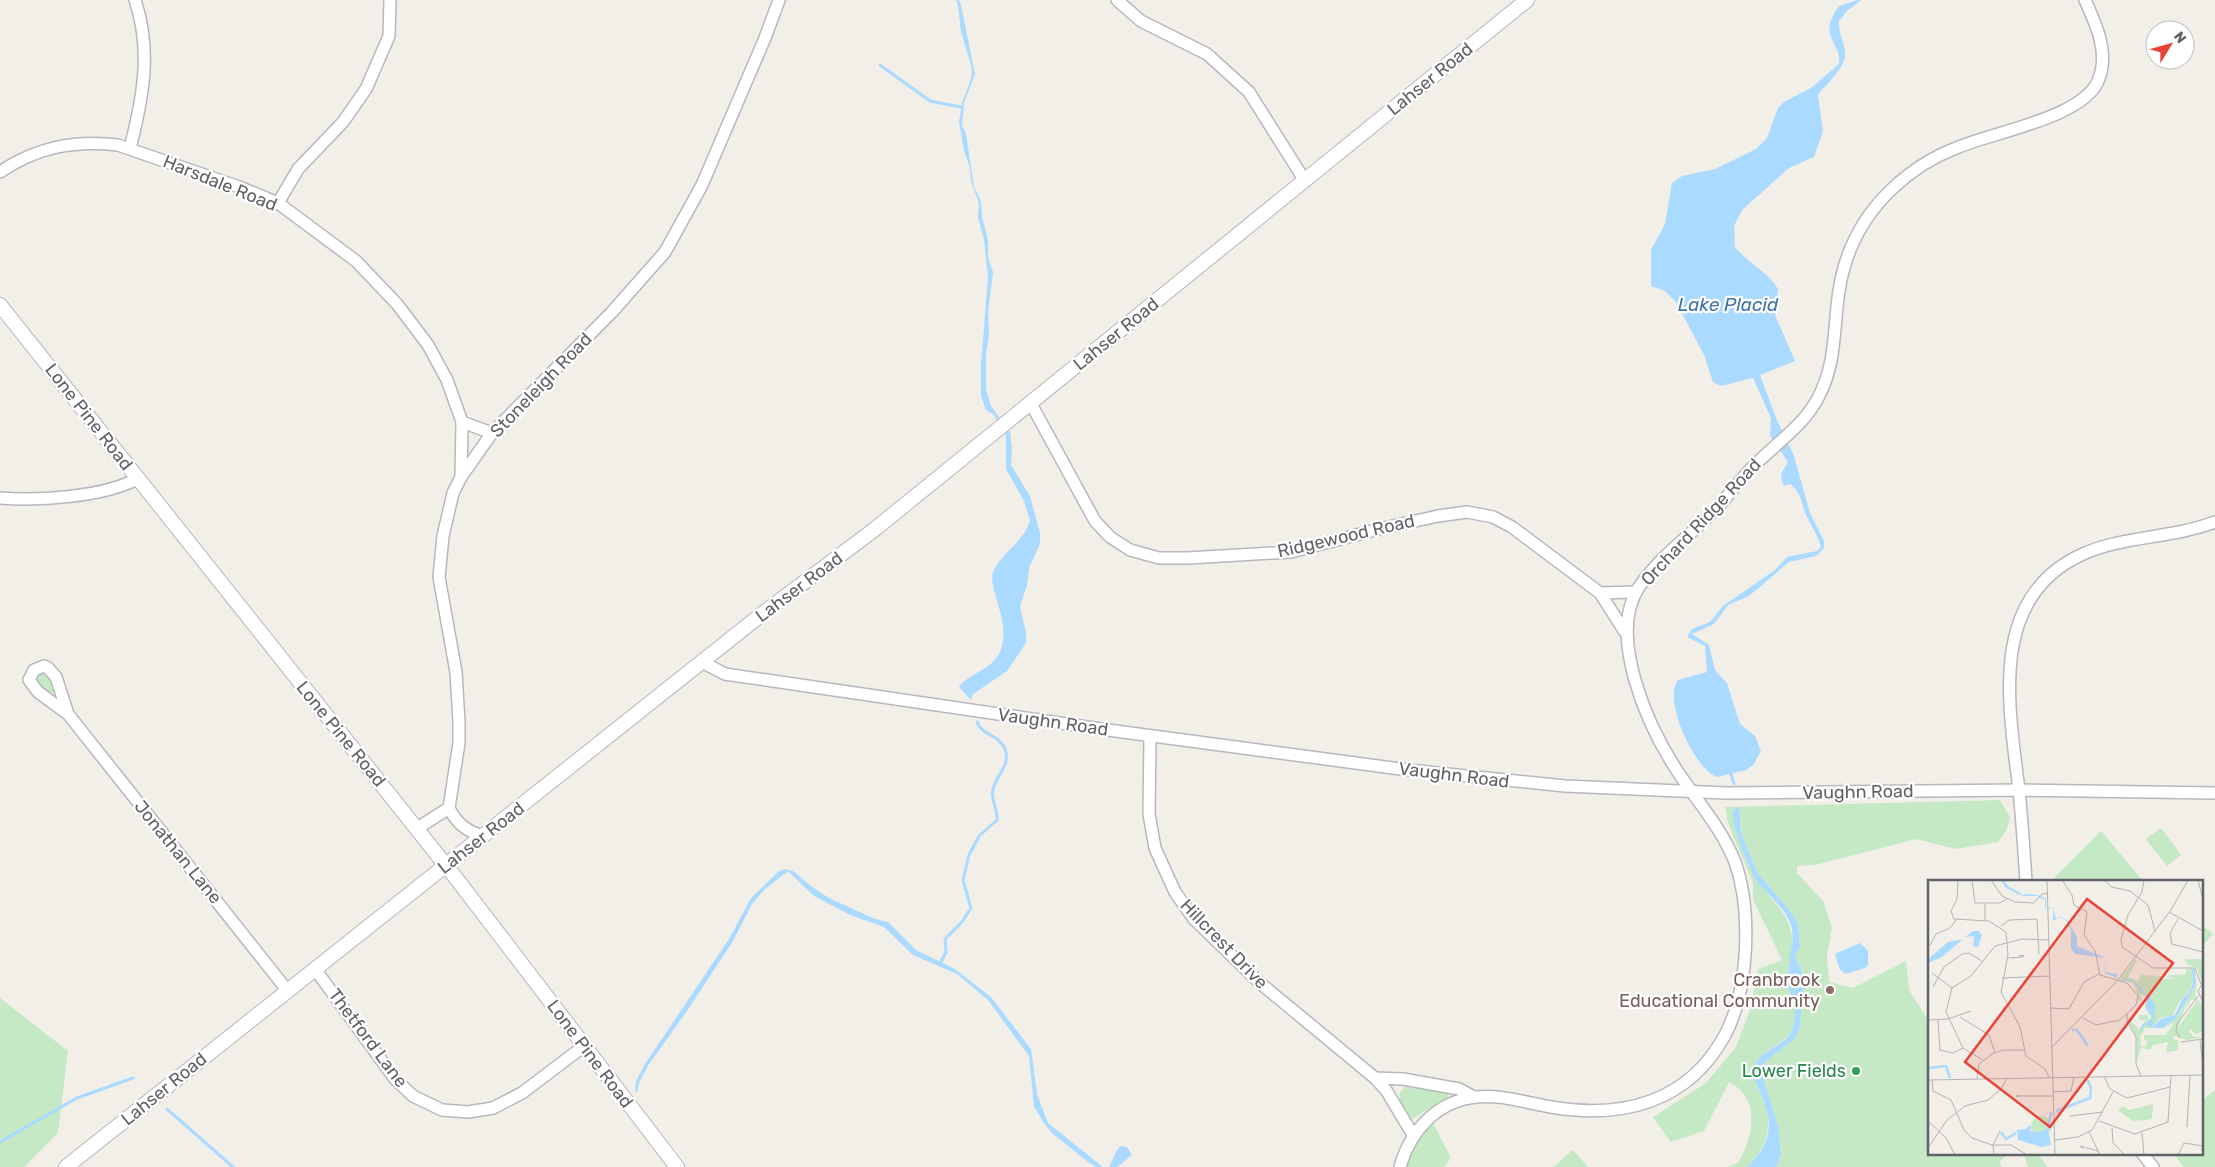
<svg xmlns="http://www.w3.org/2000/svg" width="2215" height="1167" font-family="Rubik,sans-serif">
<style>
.green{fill:#c5e8c5}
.water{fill:#aadaff}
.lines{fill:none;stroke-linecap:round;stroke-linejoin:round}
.stream{stroke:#aadaff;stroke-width:3}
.minor-casing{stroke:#b5b8bc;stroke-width:14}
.tertiary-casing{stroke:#b5b8bc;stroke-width:16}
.minor{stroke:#fff;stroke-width:11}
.tertiary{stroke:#fff;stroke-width:14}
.education-dot{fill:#8d6e63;stroke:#fff;stroke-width:2}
.leisure-dot{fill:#2e9e5b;stroke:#fff;stroke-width:2}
.labels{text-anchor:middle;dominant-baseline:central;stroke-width:4.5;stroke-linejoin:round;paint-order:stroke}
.street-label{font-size:18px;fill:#5f6368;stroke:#fff}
.education-label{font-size:18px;fill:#785e54;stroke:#fff;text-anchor:end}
.leisure-label{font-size:18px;fill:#27864d;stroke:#fff;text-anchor:end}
.water-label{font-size:19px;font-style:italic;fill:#4174aa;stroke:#fff}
.inset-river{fill:none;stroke:#aadaff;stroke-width:2.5}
.inset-road{fill:none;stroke:#b3b3b1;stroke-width:1}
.view{fill:#ea4335;fill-opacity:0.15;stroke:#ea4335;stroke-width:2.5}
.inset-edge{fill:none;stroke:#5f6368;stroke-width:2.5}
</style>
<rect width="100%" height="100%" fill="#f1efe8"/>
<g class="green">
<path d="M46 671 51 678 54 691 50 694 35 679 36 674Z"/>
<path d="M2000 800 2010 817 2007 829 1998 842 1956 849 1916 839 1815 865 1797 866V873L1823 901 1832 928 1827 956 1829 982 1853 988 1906 961 1909 990 1929 1021V1153H2009L1999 1162 2002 1167H1776L1780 1158 1778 1126 1761 1073 1764 1063 1793 1040 1799 1031 1804 988 1801 970 1795 955 1800 948 1798 924 1794 916 1757 872 1741 833 1739 808C1739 818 1737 829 1739 839 1741 848 1751 873 1757 880 1770 899 1789 913 1792 937 1794 951 1787 964 1788 978 1789 996 1800 1012 1792 1030 1784 1047 1755 1049 1754 1071 1754 1082 1759 1089 1763 1099 1773 1126 1768 1147 1747 1167H1727L1738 1163C1753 1137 1762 1099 1729 1082L1704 1131 1671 1142 1653 1117 1706 1083 1736 1047 1750 1010 1758 969 1782 960 1753 899V883L1728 823 1725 807Z"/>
<path d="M2161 828 2181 855 2167 866 2146 839Z"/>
<path d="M2101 831 2143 881H2058L2054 878Z"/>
<path d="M2201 924 2213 934 2201 947Z"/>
<path d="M0 998 68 1051 58 1133 24 1167H0Z"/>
<path d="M1405 1087 1433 1089 1448 1093V1097L1412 1119C1404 1115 1400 1103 1399 1094Z"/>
<path d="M2215 1090V1167H2184L2173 1153H2201V1101Z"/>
<path d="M1432 1121 1451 1158 1444 1167H1406L1418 1138Z"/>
<path d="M1573 1150 1588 1167H1553Z"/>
<path d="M2024 1153H2037L2048 1167H2028Z"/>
</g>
<g class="water">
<path d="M956 0H959L961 5 975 74 964 103 962 125 966 134 974 187 981 201 982 217 988 240V258L993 272 988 312 989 335 986 353V389L991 406 1010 432 1012 449 1011 465 1030 496 1040 533V544L1029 568 1027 585 1020 607 1026 632V643L1007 671 973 694 971 700 959 687C969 673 992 670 1000 652 1013 620 985 588 994 570 1003 551 1025 541 1030 520L1024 501 1006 469V435L994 415 986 410 981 396V364L988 278 984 239 978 218 979 204 971 181 970 168 964 151 959 122 962 103 971 79 972 68 961 32 958 6Z"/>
<path d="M1858 0H1861L1847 11 1839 21C1838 33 1844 41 1845 52 1847 67 1826 84 1818 95L1823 131 1814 157 1789 168 1742 210 1734 226 1735 247C1748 263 1767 271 1778 289L1775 315 1795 361 1760 375 1776 418 1794 456 1810 513 1824 541V548L1816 556 1789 562 1749 596 1728 605 1714 624 1692 634 1709 645 1715 670 1727 683 1740 724 1755 736 1761 751 1754 764 1746 770 1717 777C1695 770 1662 699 1678 680L1707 672 1705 646 1687 637 1692 629 1710 622 1723 606 1775 570 1787 557 1817 551 1821 547C1818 535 1811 526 1806 515 1801 503 1802 493 1790 484L1785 486 1782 482 1781 474 1788 462 1770 436 1771 418 1753 378 1721 386 1713 382 1704 355 1676 302 1665 291 1651 286V250L1665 224 1672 183 1682 176 1715 169 1756 149 1767 138 1778 108 1784 102 1811 88 1839 64C1842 41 1816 38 1839 6Z"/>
<path d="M1737 807 1739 808 1741 833 1757 872 1794 916 1798 924 1800 948 1795 955 1801 970 1804 988 1799 1031 1793 1040 1764 1063 1761 1072 1778 1126 1781 1155 1776 1167H1747C1772 1143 1774 1124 1760 1092 1757 1085 1753 1079 1754 1070 1756 1049 1785 1048 1792 1030 1800 1010 1788 996 1788 978 1788 961 1794 945 1792 929 1789 911 1769 896 1758 883 1749 870 1732 827 1733 812Z"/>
<path d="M785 869 793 871 812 887 829 898 875 919 888 922 916 950 955 969 991 997 1031 1049 1037 1094 1048 1123 1103 1167H1096L1088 1162 1052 1133 1043 1122 1034 1106 1029 1056 988 1000 957 974 913 955 884 927 850 915 814 896 788 871 764 890 752 904 733 941 687 1011 649 1064 639 1083 637 1093 635 1091 636 1081 645 1064 729 939 751 898 778 872Z"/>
<path d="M1860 943 1868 951V965L1865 968 1846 974 1840 970 1835 954Z"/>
<path d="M1121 1146 1127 1147 1132 1155 1117 1167H1109L1117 1150Z"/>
</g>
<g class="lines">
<g class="stream">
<path d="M880 65 930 101 961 107"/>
<path d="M1730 771 1734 784"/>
<path d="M941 962 946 952 945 939 962 922 971 908 963 880 969 855 979 836 997 820C998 809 990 798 993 789 997 774 1011 765 1005 749 1000 735 981 735 977 722"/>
<path d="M167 1109 233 1167"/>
<path d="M0 1142 77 1098 133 1078"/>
</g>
<g class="minor-casing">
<g id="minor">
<path d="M1117 0 1141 21 1207 54 1249 92 1305 181"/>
<path d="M130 148C143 98 152 50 135 0"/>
<path d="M0 172C37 147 74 140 118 145L242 188 278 203 356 261 397 304 428 345 447 380 462 422 492 433"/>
<path d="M278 203 298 169 343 122 366 89 389 36 390 0"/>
<path d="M1030 402 1095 521 1110 537 1130 550 1159 558H1188L1291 552 1379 529 1438 516 1467 512 1493 517 1512 527 1600 593 1636 592"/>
<path d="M461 477 462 422"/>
<path d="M0 498C38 501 103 497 137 479"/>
<path d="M1600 593 1625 632"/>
<path d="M702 662 725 674 1108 730 1408 770 1565 786 1726 793 2019 790 2215 793"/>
<path d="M68 714 38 692 29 680 34 670 44 666 48 668 56 677 68 714 287 990"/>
<path d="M1150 736 1149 814 1155 848 1175 892 1194 919 1260 983 1375 1078 1403 1079 1459 1089 1474 1097"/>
<path d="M449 808C456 823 468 832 483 836"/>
<path d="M416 829 449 808 459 743V722L456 672 439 577 443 536 453 493 461 477 492 433 612 312 665 252 702 185 765 38 779 0"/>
<path d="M2026 881C2024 851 2022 820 2019 790 2009 707 1987 597 2083 554 2123 536 2173 538 2215 522"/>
<path d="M315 969 395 1079 413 1096 442 1110 468 1112 493 1108 522 1093 584 1046"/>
<path d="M1375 1078 1386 1090 1413 1135"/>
<path d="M2142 1153 2153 1167"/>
<path d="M1400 1167C1410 1131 1437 1101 1476 1097 1500 1094 1527 1103 1551 1107 1622 1119 1688 1103 1725 1035 1749 990 1752 910 1735 862 1721 827 1696 800 1676 769 1648 726 1607 636 1639 587 1659 557 1691 535 1716 509 1731 493 1744 474 1761 459 1782 439 1804 424 1818 398 1837 362 1833 329 1839 291 1845 251 1863 216 1893 188 1911 171 1933 157 1956 148 1993 132 2082 118 2098 81 2110 54 2096 24 2085 0"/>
</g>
</g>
<g class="tertiary-casing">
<g id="tertiary">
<path d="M0 305 459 882 677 1167"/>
<path d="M66 1167 762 614 875 529 1527 0"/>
</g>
</g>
<use href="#minor" class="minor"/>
<use href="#tertiary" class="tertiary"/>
</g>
<circle class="education-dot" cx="1830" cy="990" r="5"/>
<circle class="leisure-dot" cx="1856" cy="1071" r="5"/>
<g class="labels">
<g class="street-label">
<text transform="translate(1430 79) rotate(-39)">Lahser Road</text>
<text transform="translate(220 183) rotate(22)">Harsdale Road</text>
<text transform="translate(1116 334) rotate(-39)">Lahser Road</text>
<text transform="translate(541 385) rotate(-46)">Stoneleigh Road</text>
<text transform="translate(89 417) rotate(52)">Lone Pine Road</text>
<text transform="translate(1701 522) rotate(-47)">Orchard Ridge Road</text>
<text transform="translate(1346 536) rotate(-13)">Ridgewood Road</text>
<text transform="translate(799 587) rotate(-37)">Lahser Road</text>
<text transform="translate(1053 722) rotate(8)">Vaughn Road</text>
<text transform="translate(341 734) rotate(51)">Lone Pine Road</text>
<text transform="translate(1454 775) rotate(7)">Vaughn Road</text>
<text transform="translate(1858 792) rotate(-1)">Vaughn Road</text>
<text transform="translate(481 838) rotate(-38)">Lahser Road</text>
<text transform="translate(178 852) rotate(51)">Jonathan Lane</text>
<text transform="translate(1224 944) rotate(46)">Hillcrest Drive</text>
<text transform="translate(368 1038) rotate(53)">Thetford Lane</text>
<text transform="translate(590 1054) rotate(53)">Lone Pine Road</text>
<text transform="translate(164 1089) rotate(-39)">Lahser Road</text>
</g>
<g class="education-label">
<text x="1820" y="980">Cranbrook<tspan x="1820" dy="21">Educational Community</tspan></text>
</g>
<g class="leisure-label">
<text x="1846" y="1071">Lower Fields</text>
</g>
<g class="water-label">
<text x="1728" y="304">Lake Placid</text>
</g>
</g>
<g transform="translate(1928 880)">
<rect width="275" height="275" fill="#f1efe8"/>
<path d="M207 79 209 81 200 97 210 101 213 95 232 96 233 99 248 98 234 96 258 94V89H264L265 102 261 112 254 118 244 136 232 138 226 146 237 147 250 136 269 102 267 116 275 127V151L268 154 262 149 261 152 266 157H275L260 160 245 156V159L250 160V170L238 172 240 162 225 165 222 170 213 168 209 182 208 156 199 138 211 149 218 140H211V135H220V140L223 137 217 127 218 116 212 114 214 119 211 122 206 104 192 99ZM260 119 258 128 263 119 269 121 250 148ZM247 142 237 155H216V160L226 162 220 161 217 167 213 166 212 157 217 148H236ZM257 79H275V85L269 88 275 86 274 102 269 88 259 84ZM225 224 224 239 217 240 205 241 190 230 195 226 201 230ZM103 246a10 10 0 1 1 20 0a10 10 0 1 1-20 0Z" fill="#c5e8c5" fill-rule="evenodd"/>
<path d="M91 14H94L96 15 98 14 109 15 117 18 118 19V28H125L128 39 130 37H132L139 40 149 57V66L178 78V79L177 81 178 90 177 92H179L186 94 189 93V98L177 93V81L178 78 147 74 143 68V50L138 40 130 37 128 40H125V28L121 29 117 28V18L115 19 109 16H96ZM45 51H51L54 55 50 67 45 66 46 56 37 57ZM35 59 14 77 0 83V79L20 62ZM264 89H267L268 104 249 137 235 148 222 147 216 144 213 154 214 145 225 138 218 128 219 116 213 112 205 102 198 101 194 100 192 99 204 100 209 104 227 124 225 147 233 139 247 135 255 118 261 113 265 103ZM101 245 104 248 101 250 107 253 120 249 123 265 114 267 90 260 89 250 98 249Z" fill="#aadaff"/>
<path class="inset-river" d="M74 0 79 7 92 14M144 150H149L160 166M0 188 18 186 22 198M128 231 162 218 163 208 159 199M120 249 123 232M73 252 78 259 88 253"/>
<path class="inset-road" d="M30 0 29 19 23 31 26 39 61 41 78 52 80 75 73 112 92 147 98 176 117 189 121 197M44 0 47 23H72L79 19M63 0 74 16 87 22 106 23 114 14 120 13M119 0 127 275M134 0 144 15 146 25 159 32 156 55 167 71 172 95 199 103 210 116 208 125 192 140 168 145 155 138M176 0 184 7 202 11 220 25 227 51M216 0 214 12 200 35 193 60 194 67 225 88H267L273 104M270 0 275 20M241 32 275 51M250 39 242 53 244 64 275 72M57 40V24M73 46 81 40 109 39 111 74M2 65 8 54 22 48 28 40M80 78 95 77 96 75 91 76M4 93 24 108M74 98 122 96M275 102 270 111 275 122M5 107 16 87 34 74 41 73 54 81M123 128 141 129 156 102 171 94M199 134V141L208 157V184L213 196M32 137 61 155 67 173M0 140 20 139 43 131M10 140 12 170 25 173 35 168 55 180M252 158 248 151 249 144 271 115M272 160 275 186M253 162 275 159M124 167 189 101 243 30 260 0M35 168 18 132 24 108 43 96 67 66 94 59 121 60M176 196 182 209 199 218 242 207M49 199 51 184 64 174 75 170H96M0 200 275 195M4 200 5 211 23 220 36 250 44 258 64 265H83L99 275M125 212 143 211 146 197M93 216H88H125M142 236 175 232M0 241 18 258 27 275M171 241 207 254 240 242 243 195M259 247 262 195M184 248 185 263 197 275M161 252 172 275M214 253 216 275M127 260 150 257 164 250 185 212M0 268 19 240 37 226 60 220 73 209 79 198M155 269 152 266 170 271M66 275 65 265 72 251M250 275 256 263 275 266"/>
<path class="view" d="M159 19 245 83 122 247 37 182Z"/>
<rect width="275" height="275" class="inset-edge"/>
</g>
<g transform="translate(2170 45) rotate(53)"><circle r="24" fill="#ffffff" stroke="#bfc1c3"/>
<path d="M0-4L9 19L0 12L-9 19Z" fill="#ea4335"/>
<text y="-8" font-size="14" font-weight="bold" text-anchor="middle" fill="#5f6368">N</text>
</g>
</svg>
